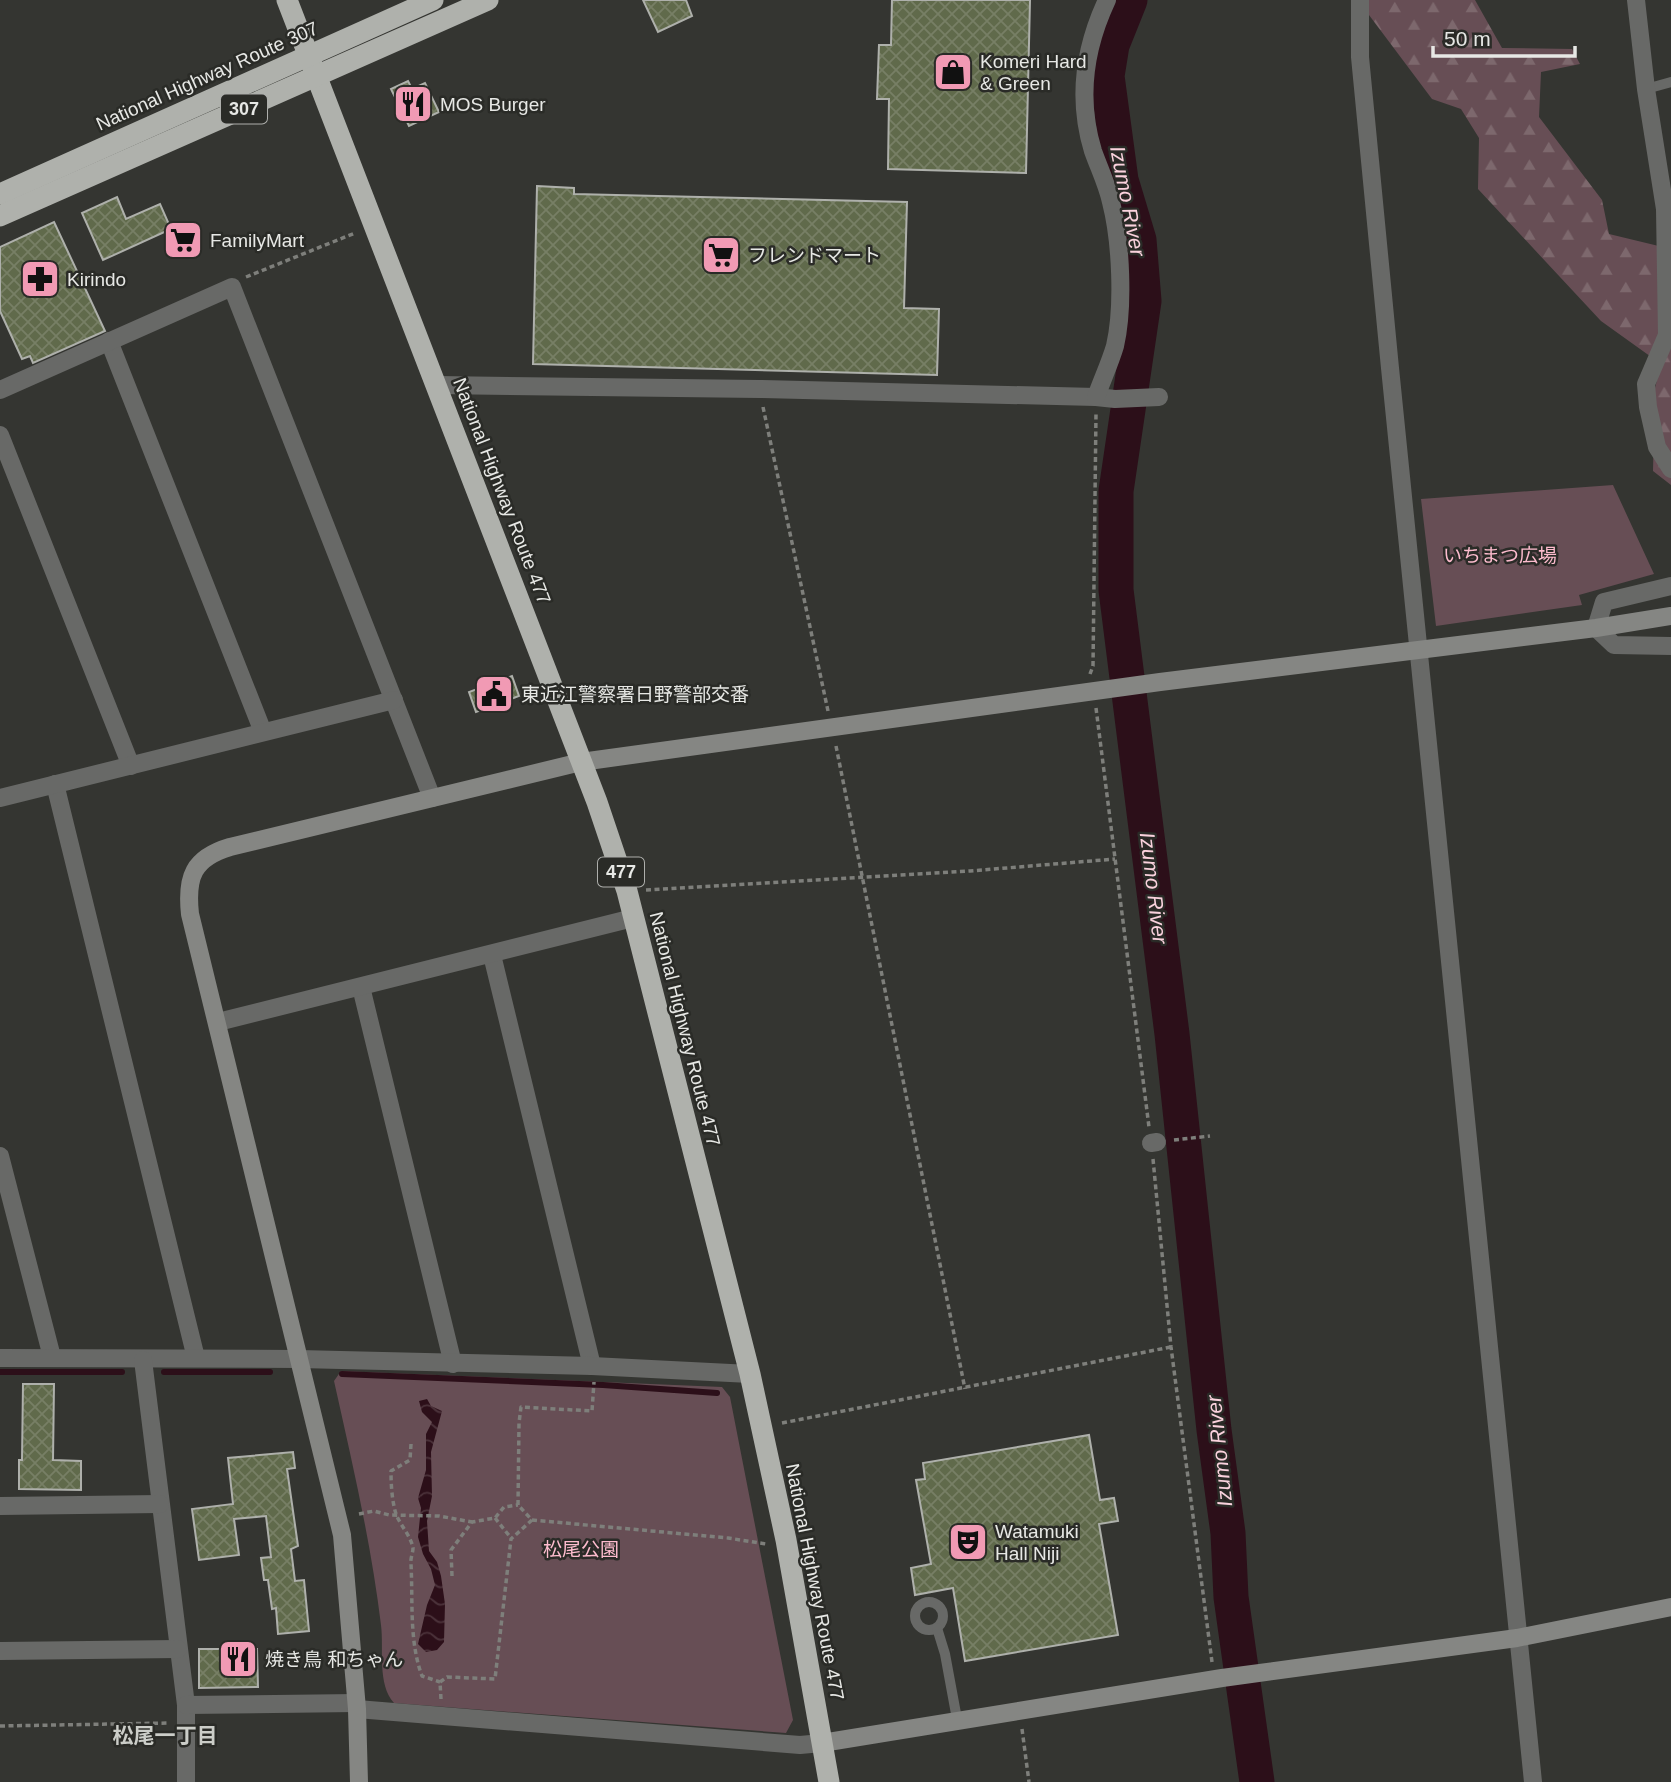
<svg xmlns="http://www.w3.org/2000/svg" width="1671" height="1782" font-family="Helvetica,'Noto Sans JP',sans-serif">
<style>
.green{fill:#674e55}
.forest{fill:url(#forest-firs)}
.water{fill:url(#water-waves)}
.lines{fill:none;stroke-linecap:round;stroke-linejoin:round}
.stream{stroke:#2c0f19;stroke-width:6}
.river{stroke:#2c0f19;stroke-width:35}
.building{fill:url(#building-cross-hatch);stroke:#aeb0ab;stroke-width:2}
.path{stroke:#7e7f7b;stroke-width:3.5;stroke-dasharray:5 3.5;stroke-linecap:butt}
.lane{stroke:#686967;stroke-width:10}
.street{stroke:#686967;stroke-width:18}
.secondary{stroke:#858683;stroke-width:18}
.highway{stroke:#afb1ac;stroke-width:21}
.labels{text-anchor:middle;dominant-baseline:central;stroke-width:5;stroke-linejoin:round;paint-order:stroke}
.shield{fill:#2a2b27;stroke:#aeafac;stroke-width:2}
.shield-label{font-size:18px;font-weight:bold;fill:#e7e8e5}
.poi-label{font-size:19px;fill:#e7e8e5;stroke:#2a2b27;text-anchor:start}
.street-label{font-size:19px;fill:#e7e8e5;stroke:#2a2b27}
.park-label{font-size:19px;fill:#fdbcce;stroke:#2a2b27}
.water-label{font-size:21px;font-style:italic;fill:#fad2dd;stroke:#2a2b27}
.neighbourhood-label{font-size:21px;font-weight:bold;fill:#cbcdc8;stroke:#2a2b27}
</style>
<defs>
<pattern id="forest-firs" width="22" height="20" patternUnits="userSpaceOnUse" patternTransform="scale(1.75)"><rect width="22" height="20" fill="#674e55"/><path d="M5 1l3.5 6h-7zM16 11l3.5 6h-7z" fill="#7d686d"/></pattern>
<pattern id="water-waves" width="16" height="10" patternUnits="userSpaceOnUse" patternTransform="scale(1.75)"><rect width="16" height="10" fill="#2c0f19"/><path d="M0 5q4-4 8 0t8 0" fill="none" stroke="#4b323a"/></pattern>
<pattern id="building-cross-hatch" width="8" height="8" patternUnits="userSpaceOnUse" patternTransform="scale(1.75)"><rect width="8" height="8" fill="#606a4b"/><path d="M0 0l8 8M0 8l8-8" fill="none" stroke="#777f65"/></pattern>
</defs>
<rect width="100%" height="100%" fill="#343531"/>
<g class="green">
<path d="M1613 485 1654 574 1579 595 1582 605 1436 626 1421 499Z"/>
<path d="M341 1371 722 1387 730 1397 793 1720 786 1733 394 1703C377 1684 384 1650 381 1625 371 1542 352 1462 334 1381Z"/>
</g>
<path class="forest" d="M1368 0H1475L1502 48 1572 49 1580 64 1541 72 1539 117 1602 200 1609 234 1671 249V485L1653 471 1655 388 1661 364 1601 321 1478 189 1479 138 1461 109 1432 99 1369 15Z"/>
<path class="water" d="M427 1399 431 1406 442 1411 431 1452 432 1496 427 1521 429 1551 437 1562 441 1576 445 1604 444 1642 437 1650 426 1652 418 1644 427 1605 435 1585 431 1569 423 1554 418 1537 421 1508 418 1498 426 1470V1434L432 1422 422 1412 419 1401Z"/>
<g class="lines">
<g class="stream">
<path d="M0 1372H122"/>
<path d="M164 1372H270"/>
<path d="M342 1374 603 1385 717 1393"/>
</g>
<path class="river" d="M1130 0 1112 45 1107 76 1121 180 1139 240 1144 301 1116 491V590L1172 1034 1214 1430 1228 1533 1231 1597 1257 1782"/>
</g>
<g class="building">
<path d="M643 0H686L692 16 658 32Z"/>
<path d="M892 0H1030L1026 173 888 169 889 99H877L879 45H891Z"/>
<path d="M408 81 412 89 425 83 439 112 409 126 391 89Z"/>
<path d="M537 186 574 188V194L907 202 904 308 939 309 937 375 533 364Z"/>
<path d="M117 197 126 219 160 204 171 229 103 260 82 213Z"/>
<path d="M54 222 105 331 33 363 30 356 22 359 0 311V247Z"/>
<path d="M512 676 519 696 476 712 469 692Z"/>
<path d="M23 1384H54L53 1460 81 1461V1490L19 1489V1460H22Z"/>
<path d="M1089 1435 1100 1500 1114 1498 1118 1521 1099 1524 1118 1635 965 1661 953 1588 915 1595 911 1568 931 1564 916 1480 925 1479 923 1463Z"/>
<path d="M293 1452 295 1468 287 1469 298 1546 291 1549 295 1581 304 1580 309 1631 278 1634 276 1608 272 1609 268 1580H264L261 1558 271 1557 266 1516 234 1519 239 1555 199 1560 192 1509 233 1504 228 1458Z"/>
<path d="M199 1649H257L258 1687 199 1688Z"/>
</g>
<g class="lines">
<g class="path">
<path d="M246 277 355 233"/>
<path d="M763 407 828 711"/>
<path d="M1090 674 1093 666 1096 413"/>
<path d="M1096 708 1149 1127"/>
<path d="M836 746 965 1389"/>
<path d="M646 890 970 871 1115 859"/>
<path d="M1174 1140 1210 1136"/>
<path d="M1153 1159 1171 1347 1212 1662"/>
<path d="M782 1423 1171 1347"/>
<path d="M411 1444 410 1460 391 1471C391 1485 392 1501 396 1514 400 1525 411 1536 413 1548 413 1553 410 1559 411 1564 413 1602 409 1641 422 1676L440 1682"/>
<path d="M359 1514 374 1511 389 1515 439 1516 472 1522"/>
<path d="M495 1518 511 1538"/>
<path d="M532 1520 728 1538 766 1544"/>
<path d="M452 1576 451 1550 472 1522 495 1518 504 1507 518 1505"/>
<path d="M441 1699 440 1682 447 1677 495 1679 511 1539 532 1520 518 1505 519 1423 521 1407 592 1411 594 1382"/>
<path d="M0 1726 170 1723"/>
<path d="M1022 1729 1029 1782"/>
</g>
<g class="lane">
<path d="M1646 89 1671 82"/>
<circle cx="929" cy="1616" r="14"/>
<path d="M937 1628 945 1654 957 1719"/>
</g>
<g class="street">
<path d="M1360 0V57L1390 368 1533 1782"/>
<path d="M1636 0 1646 89 1665 209 1667 335 1646 384 1648 407 1657 447 1671 469"/>
<path d="M109 341 263 732"/>
<path d="M437 385 760 389 1096 397 1115 399 1159 397"/>
<path d="M0 390 232 287 432 798"/>
<path d="M1096 397C1102 380 1110 363 1115 346 1124 307 1121 241 1111 202 1107 184 1099 168 1093 151 1077 99 1084 49 1107 0"/>
<path d="M0 435 131 766"/>
<path d="M1671 586 1604 602 1596 628 1614 645 1671 646"/>
<path d="M55 784 196 1358"/>
<path d="M0 798 394 700"/>
<path d="M492 955 592 1366"/>
<path d="M361 987 453 1364"/>
<path d="M218 1022 633 918"/>
<path d="M1151 1143 1157 1142"/>
<path d="M0 1156 52 1357"/>
<path d="M0 1358 299 1359 592 1366 750 1374"/>
<path d="M143 1360 186 1705V1782"/>
<path d="M0 1506 160 1504"/>
<path d="M0 1651 178 1649"/>
<path d="M186 1705 356 1703"/>
<path d="M357 1709 800 1745 822 1743"/>
</g>
<g class="secondary">
<path d="M822 1743 1222 1678 1517 1638 1671 1607"/>
<path d="M359 1782 357 1709 342 1535 190 914C186 877 193 858 230 847L581 762 1160 682 1596 628 1671 616"/>
</g>
<g class="highway">
<path d="M287 0 597 802 627 891 750 1374 786 1540 829 1782"/>
<path d="M0 194 433 0"/>
<path d="M0 216 488 0"/>
</g>
</g>
<defs>
<g id="shop-square" transform="scale(2.0125)"><rect x="-9" y="-9" width="18" height="18" rx="4" fill="#f19ab4" stroke="#2a2b27"/><path d="M-5-2.5h2.3a2.7 3.5 0 0 1 5.4 0H5L5.5 6h-11ZM-1.5-2.5h3a1.5 2.3 0 0 0-3 0Z" fill="#111"/></g>
<g id="restaurant-square" transform="scale(2.0125)"><rect x="-9" y="-9" width="18" height="18" rx="4" fill="#f19ab4" stroke="#2a2b27"/><path d="M-5-6h1v4h1v-4h1v4h1v-4h1v5L-1.5 .5V6h-2V.5L-5-1ZM5-6V6H3V1.5H1.5Q1.5-4 5-6Z" fill="#111"/></g>
<g id="supermarket-square" transform="scale(2.0125)"><rect x="-9" y="-9" width="18" height="18" rx="4" fill="#f19ab4" stroke="#2a2b27"/><path d="M-6-5.5h2.5l.6 2H6L4.5 2H-2.5L-4.4-4H-6ZM-1.5 3.2a1.3 1.3 0 1 0 .1 0ZM3 3.2a1.3 1.3 0 1 0 .1 0Z" fill="#111"/></g>
<g id="pharmacy-square" transform="scale(2.0125)"><rect x="-9" y="-9" width="18" height="18" rx="4" fill="#f19ab4" stroke="#2a2b27"/><path d="M-2-6h4v4h4v4h-4v4h-4v-4h-4v-4h4Z" fill="#111"/></g>
<g id="civic-square" transform="scale(2.0125)"><rect x="-9" y="-9" width="18" height="18" rx="4" fill="#f19ab4" stroke="#2a2b27"/><path d="M-.6-6.5H3V-4.5H.6V-3L4-1V1h2V6H-6V1h2V-1L-.6-3ZM-1.2 2.5V6h2.4V2.5Z" fill="#111"/></g>
<g id="theatre-square" transform="scale(2.0125)"><rect x="-9" y="-9" width="18" height="18" rx="4" fill="#f19ab4" stroke="#2a2b27"/><path d="M-5-5.5Q0-4 5-5.5V0Q5 5 0 6Q-5 5-5 0ZM-3.3-2.5H-1v1.5H-3.3ZM1-2.5H3.3v1.5H1ZM-2.8 1Q0 5.5 2.8 1Z" fill="#111"/></g>
</defs>
<g fill-rule="evenodd">
<use href="#shop-square" x="953" y="72"/>
<use href="#restaurant-square" x="413" y="104"/>
<use href="#supermarket-square" x="183" y="240"/>
<use href="#supermarket-square" x="721" y="255"/>
<use href="#pharmacy-square" x="40" y="279"/>
<use href="#civic-square" x="494" y="694"/>
<use href="#theatre-square" x="968" y="1542"/>
<use href="#restaurant-square" x="238" y="1659"/>
</g>
<g class="labels">
<g class="shield">
<rect x="221" y="94.5" width="46" height="29" rx="5"/>
<rect x="598" y="857.5" width="46" height="29" rx="5"/>
</g>
<g class="shield-label">
<text x="244" y="109">307</text>
<text x="621" y="872">477</text>
</g>
<g class="poi-label">
<text x="980" y="61">Komeri Hard<tspan x="980" dy="22">&amp; Green</tspan></text>
<text x="440" y="104">MOS Burger</text>
<text x="210" y="240">FamilyMart</text>
<text x="748" y="255">フレンドマート</text>
<text x="67" y="279">Kirindo</text>
<text x="521" y="694">東近江警察署日野警部交番</text>
<text x="995" y="1531">Watamuki<tspan x="995" dy="22">Hall Niji</tspan></text>
<text x="265" y="1659">焼き鳥 和ちゃん</text>
</g>
<g class="street-label">
<text transform="translate(207 76) rotate(-24)">National Highway Route 307</text>
<text transform="translate(502 491) rotate(69)">National Highway Route 477</text>
<text transform="translate(685 1029) rotate(76)">National Highway Route 477</text>
<text transform="translate(815 1582) rotate(79)">National Highway Route 477</text>
</g>
<g class="park-label">
<text x="1500" y="555">いちまつ広場</text>
<text x="581" y="1549">松尾公園</text>
</g>
<g class="water-label">
<text transform="translate(1128 201) rotate(79)">Izumo River</text>
<text transform="translate(1154 888) rotate(83)">Izumo River</text>
<text transform="translate(1219 1451) rotate(-96)">Izumo River</text>
</g>
<g class="neighbourhood-label">
<text x="165" y="1735">松尾一丁目</text>
</g>
</g>
<path d="M1433 46v10h142v-10" fill="none" stroke="#e7e8e5" stroke-width="3.5"/>
<text x="1444" y="46" font-size="21" fill="#e7e8e5" stroke="#2a2b27" stroke-width="5" paint-order="stroke">50 m</text>
</svg>
